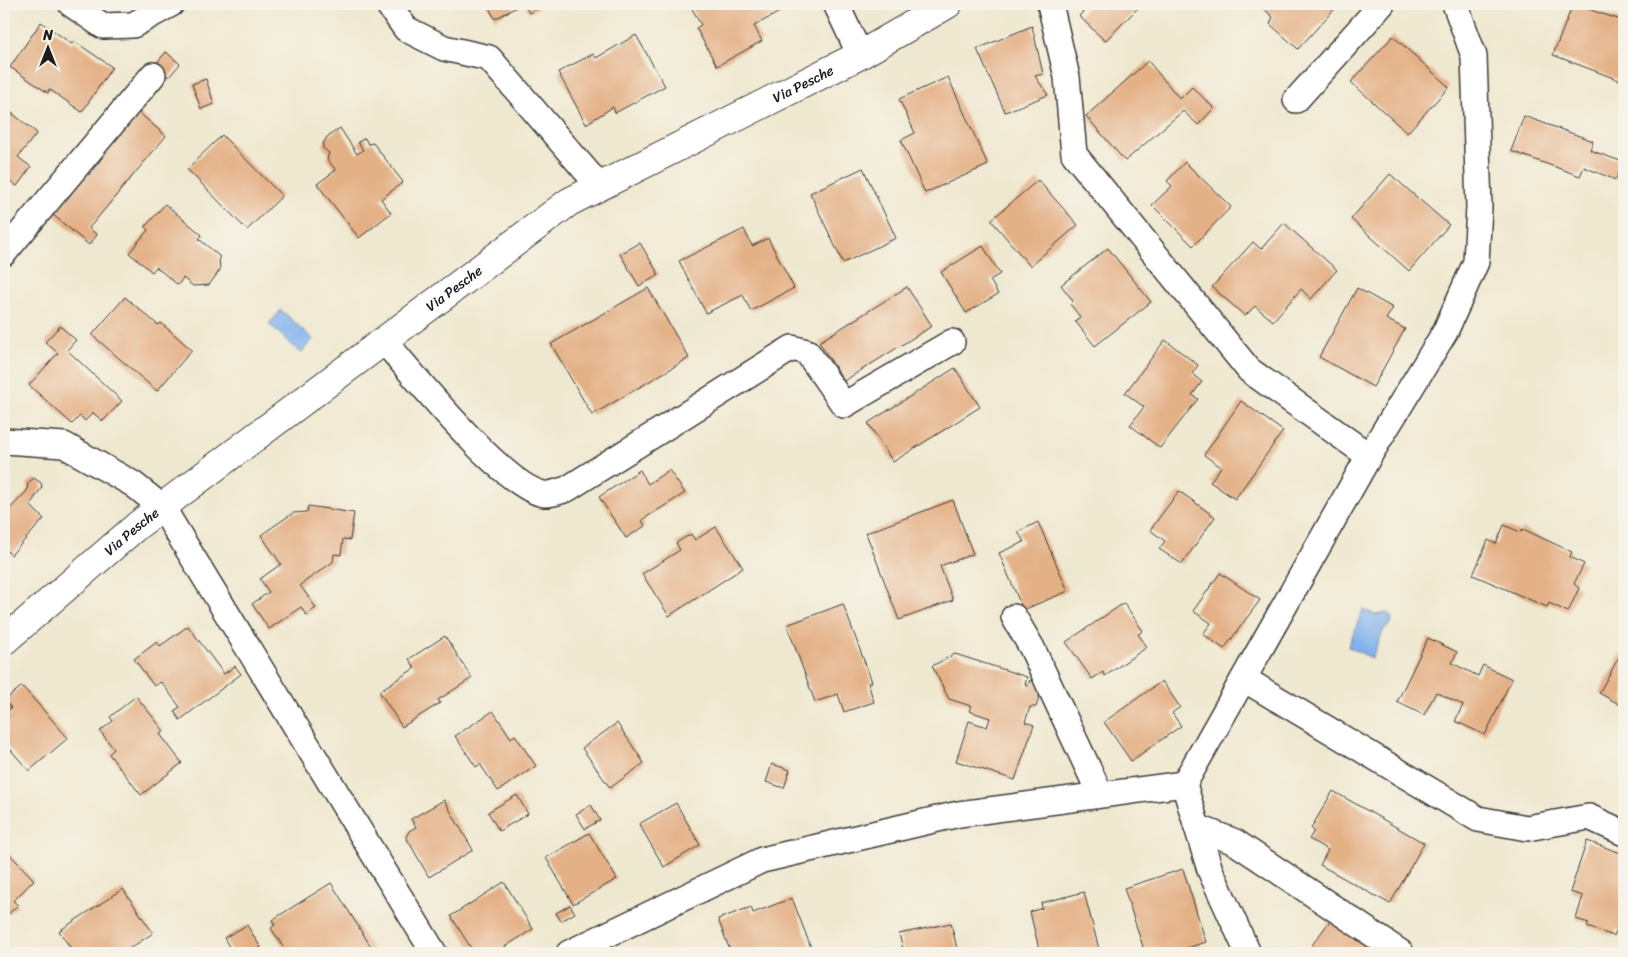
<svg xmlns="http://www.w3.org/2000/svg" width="1628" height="957" font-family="Sriracha,sans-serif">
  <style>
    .water { fill: #83b3ee; stroke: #506885 }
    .building { fill: #e4b086 }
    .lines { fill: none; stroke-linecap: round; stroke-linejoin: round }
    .minor-casing { stroke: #3c3b37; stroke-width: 28 }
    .tertiary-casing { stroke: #3c3b37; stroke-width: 30 }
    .minor { stroke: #fff; stroke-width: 25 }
    .tertiary { stroke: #fff; stroke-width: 28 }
    .labels { text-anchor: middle; stroke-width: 4.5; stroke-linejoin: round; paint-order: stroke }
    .street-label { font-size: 14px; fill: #1c1c1c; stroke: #f7f3e8 }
  </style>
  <rect width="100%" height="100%" fill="#f7f3e8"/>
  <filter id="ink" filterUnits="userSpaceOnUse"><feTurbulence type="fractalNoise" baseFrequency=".02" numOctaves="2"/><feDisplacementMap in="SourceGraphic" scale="10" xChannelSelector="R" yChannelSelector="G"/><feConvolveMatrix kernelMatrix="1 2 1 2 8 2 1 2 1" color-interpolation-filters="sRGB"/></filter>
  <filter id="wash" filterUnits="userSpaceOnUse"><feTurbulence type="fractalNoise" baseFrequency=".0096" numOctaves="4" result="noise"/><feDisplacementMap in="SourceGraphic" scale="20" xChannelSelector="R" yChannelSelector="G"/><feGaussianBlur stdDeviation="1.12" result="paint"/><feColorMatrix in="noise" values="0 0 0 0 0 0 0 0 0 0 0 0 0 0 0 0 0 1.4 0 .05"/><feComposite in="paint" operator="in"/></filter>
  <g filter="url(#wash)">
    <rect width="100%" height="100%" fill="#efe8d0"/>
    <g class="water">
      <path d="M281 310 313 339 301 353 269 324Z"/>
      <path d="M1363 609 1375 615 1388 613 1392 618 1391 624 1384 629 1372 658 1348 647Z"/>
    </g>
    <g id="blocks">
      <g class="building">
        <path d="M487 4H522L495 19Z"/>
        <path d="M524 4H547L529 13Z"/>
        <path d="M692 4H794L754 26 762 41 717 66 696 28 701 25 690 5Z"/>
        <path d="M1091 4H1142L1105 41 1079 16Z"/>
        <path d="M1258 4H1339L1298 49 1270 24 1273 17Z"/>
        <path d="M1573 4 1624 21V82L1553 55Z"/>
        <path d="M41 22 72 44 74 41 112 67 82 112 49 89 48 93 10 67Z"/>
        <path d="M1032 26 1043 74 1035 76 1048 95 1005 112 977 49Z"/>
        <path d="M636 35 665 86 615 113 613 107 586 124 558 72 593 54 596 58Z"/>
        <path d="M1393 36 1449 87 1407 133 1351 82Z"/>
        <path d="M166 52 180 64 169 77 155 65Z"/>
        <path d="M1148 61 1180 99 1192 87 1214 108 1198 125 1183 111 1125 161 1086 116Z"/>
        <path d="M948 77 988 165 925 193 901 140 915 133 899 99Z"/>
        <path d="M206 79 214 104 201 109 192 84Z"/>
        <path d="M4 107 37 133 18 157 31 167 17 186 4 176Z"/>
        <path d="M137 111 166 136 89 228 97 235 89 245 52 214 87 171 89 175 105 154 102 153Z"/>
        <path d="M1524 116 1593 141 1590 150 1623 162 1616 180 1584 167 1580 176 1511 151Z"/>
        <path d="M340 128 357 154 363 150 358 142 365 138 368 144 373 143 403 182 381 199 391 213 359 238 317 184 336 170 327 159 329 153 323 148V144L327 137Z"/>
        <path d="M222 135 282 196 247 230 187 169Z"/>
        <path d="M1185 162 1231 207 1193 246 1152 205 1172 186 1167 181Z"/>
        <path d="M863 168 896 238 843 263 810 193Z"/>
        <path d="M1390 174 1449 225 1409 271 1351 219Z"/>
        <path d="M1038 180 1078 225 1030 266 991 220Z"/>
        <path d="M165 204 202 235 199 239 219 256 220 270 209 285 193 286 183 278 178 285 156 267 152 272 129 253 148 230 145 227Z"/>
        <path d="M1284 223 1337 270 1311 299 1301 289 1273 321 1255 306 1245 316 1212 287 1253 242 1261 249Z"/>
        <path d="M744 229 752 246 768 238 794 288 751 311 743 295 706 313 679 261Z"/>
        <path d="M640 243 659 275 639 286 620 254Z"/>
        <path d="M983 246 1000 274 990 280 998 294 966 313 941 272Z"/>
        <path d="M1108 248 1151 302 1095 346 1075 321 1080 317 1070 304 1073 301 1061 285Z"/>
        <path d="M907 287 932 326 844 381 819 342Z"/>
        <path d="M648 288 689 358 592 415 551 344Z"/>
        <path d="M1357 288 1393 308 1386 319 1405 329 1373 387 1319 357Z"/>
        <path d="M125 297 158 325 161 323 192 350 157 391 92 335Z"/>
        <path d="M60 326 76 340 67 350 122 401 103 421 93 413 85 421 80 416 72 424 29 385 58 353 45 342Z"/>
        <path d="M1165 340 1198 365 1192 374 1202 382 1192 395 1198 399 1160 448 1130 425 1144 407 1125 393Z"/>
        <path d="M955 368 980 407 893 462 868 423Z"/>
        <path d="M1241 401 1283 431 1235 499 1210 482 1221 467 1204 455Z"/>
        <path d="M640 470 648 484 669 470 685 493 642 520 645 526 626 538 599 497Z"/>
        <path d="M34 478 41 483 42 487 30 505 44 519 11 555 4 548V515L27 491 28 483Z"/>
        <path d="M1179 491 1215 517 1182 564 1159 549 1165 541 1150 530Z"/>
        <path d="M953 500 973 554 940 566 953 600 899 620 866 533Z"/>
        <path d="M308 506 354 513 350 540 343 539 341 555 334 554 333 562 300 585 316 608 306 615 301 607 269 629 252 604 269 592 260 579 281 564 261 535 293 513 307 512Z"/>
        <path d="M1038 522 1068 591 1023 610 999 553 1024 542 1018 532Z"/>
        <path d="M1504 525 1520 532 1523 529 1572 552 1570 557 1584 564 1574 584 1579 588 1568 612 1549 603 1547 607 1473 575 1488 540 1496 544Z"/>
        <path d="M716 527 743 568 669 616 642 574 680 550 676 543 691 534 695 540Z"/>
        <path d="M1220 573 1260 600 1224 649 1203 634 1211 623 1193 611Z"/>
        <path d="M1124 603 1143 631 1138 634 1147 647 1105 676 1103 672 1092 679 1066 642Z"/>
        <path d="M843 604 872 682 868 683 874 702 844 712 838 694 815 702 787 625Z"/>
        <path d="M188 626 224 674 235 666 241 674 180 720 174 711 180 707 161 682 154 686 134 659 157 642 160 646Z"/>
        <path d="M445 636 472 678 438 700 440 703 402 727 379 691 415 668 409 659Z"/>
        <path d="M1428 638 1457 652 1452 663 1478 676 1483 665 1512 679 1485 735 1455 721 1463 705 1436 692 1424 715 1397 702Z"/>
        <path d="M1624 648V707L1599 693Z"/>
        <path d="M955 654 1027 677 1025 685 1028 686 1030 680 1043 684 1036 707H1030L1025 722 1034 725 1015 780 956 761 969 721 987 727 990 718 969 711 971 706 949 699 932 666Z"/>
        <path d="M1162 681 1180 707 1172 713 1181 726 1131 761 1104 722Z"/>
        <path d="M22 686 68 738 29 771 4 742V721L9 716 6 712 11 708 5 700Z"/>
        <path d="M136 696 164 731 160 734 182 763 141 795 109 754 114 749 100 731 113 721 110 717Z"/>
        <path d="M493 711 511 738 515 735 536 766 498 791 480 764 476 767 455 736Z"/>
        <path d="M617 723 644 763 610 788 582 748Z"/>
        <path d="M772 764 790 770 784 788 766 782Z"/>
        <path d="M1333 791 1424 843 1390 904 1320 865 1328 850 1309 839 1314 831 1311 828Z"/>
        <path d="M517 795 528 814 499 831 488 812Z"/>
        <path d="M444 800 473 850 429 877 406 837 409 831 416 827 411 819Z"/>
        <path d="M676 803 700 845 664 867 639 824Z"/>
        <path d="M591 805 600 820 585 829 576 814Z"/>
        <path d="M589 833 617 879 573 904 546 858Z"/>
        <path d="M1587 841 1624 854V932L1617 929 1614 936 1587 927 1589 923 1576 919 1583 896 1570 892Z"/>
        <path d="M4 848 34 880 13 901 18 905 4 918Z"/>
        <path d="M1183 869 1206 942 1172 953H1145L1124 888Z"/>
        <path d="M504 882 533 929 495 953H474L451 916Z"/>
        <path d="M331 883 375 953H320L315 946 304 953 298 951 287 953 271 928 275 925 272 920Z"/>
        <path d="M123 889 153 933 123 953H74L59 931Z"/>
        <path d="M1084 892 1100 953H1040L1030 912 1042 908 1041 903Z"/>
        <path d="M792 898 813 953H731L718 919 751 907 753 913Z"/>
        <path d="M570 905 575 913 561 921 556 913Z"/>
        <path d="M1333 917 1380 953H1323L1312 945Z"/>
        <path d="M951 923 958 953H904L899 934Z"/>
        <path d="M247 925 261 948 252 953H233L224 938Z"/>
      </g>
    </g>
  </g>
  <g filter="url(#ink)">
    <use href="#blocks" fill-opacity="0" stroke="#3c3b37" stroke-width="1"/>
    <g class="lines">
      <defs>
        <g id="minor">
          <path d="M71 4 103 26 133 25 171 4"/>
          <path d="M388 4 406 29 444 48 489 58 600 187"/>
          <path d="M836 4 860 55"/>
          <path d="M1050 4 1067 77 1074 154 1249 370 1369 456"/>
          <path d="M1296 100 1382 4"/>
          <path d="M4 253 153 75"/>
          <path d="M384 341C414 375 504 488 544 494 551 495 560 491 567 489L792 348 807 352 844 405 952 342"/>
          <path d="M4 441 64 445 133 484 162 507 434 953"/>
          <path d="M1014 617 1032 648 1100 794"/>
          <path d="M1244 679 1478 819 1527 828 1589 817 1624 833"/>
          <path d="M1197 827 1235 842 1401 953"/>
          <path d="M569 953 762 860 959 814 1184 784"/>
          <path d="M1248 953 1210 870 1184 784 1369 456 1445 332 1476 262 1479 207 1474 56 1455 4"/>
        </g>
        <g id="tertiary">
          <path id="s1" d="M4 641 138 525 569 202 860 55 948 4"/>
        </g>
      </defs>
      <use href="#minor" class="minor-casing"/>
      <use href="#tertiary" class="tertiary-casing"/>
      <use href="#minor" class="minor"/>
      <use href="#tertiary" class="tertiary"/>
    </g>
  </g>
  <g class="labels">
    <g class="street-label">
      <text dy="5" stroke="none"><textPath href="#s1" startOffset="978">Via Pesche</textPath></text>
      <text dy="5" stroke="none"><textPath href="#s1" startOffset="572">Via Pesche</textPath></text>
      <text dy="5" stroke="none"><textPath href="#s1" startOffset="168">Via Pesche</textPath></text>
    </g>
  </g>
  <rect width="1628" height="957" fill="none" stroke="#f7f3e8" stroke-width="20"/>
  <g transform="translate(48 48)" stroke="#f7f3e8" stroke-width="4" paint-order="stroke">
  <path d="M0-4L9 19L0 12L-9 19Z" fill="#1c1c1c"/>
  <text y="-8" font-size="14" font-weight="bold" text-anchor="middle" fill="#1c1c1c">N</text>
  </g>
</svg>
